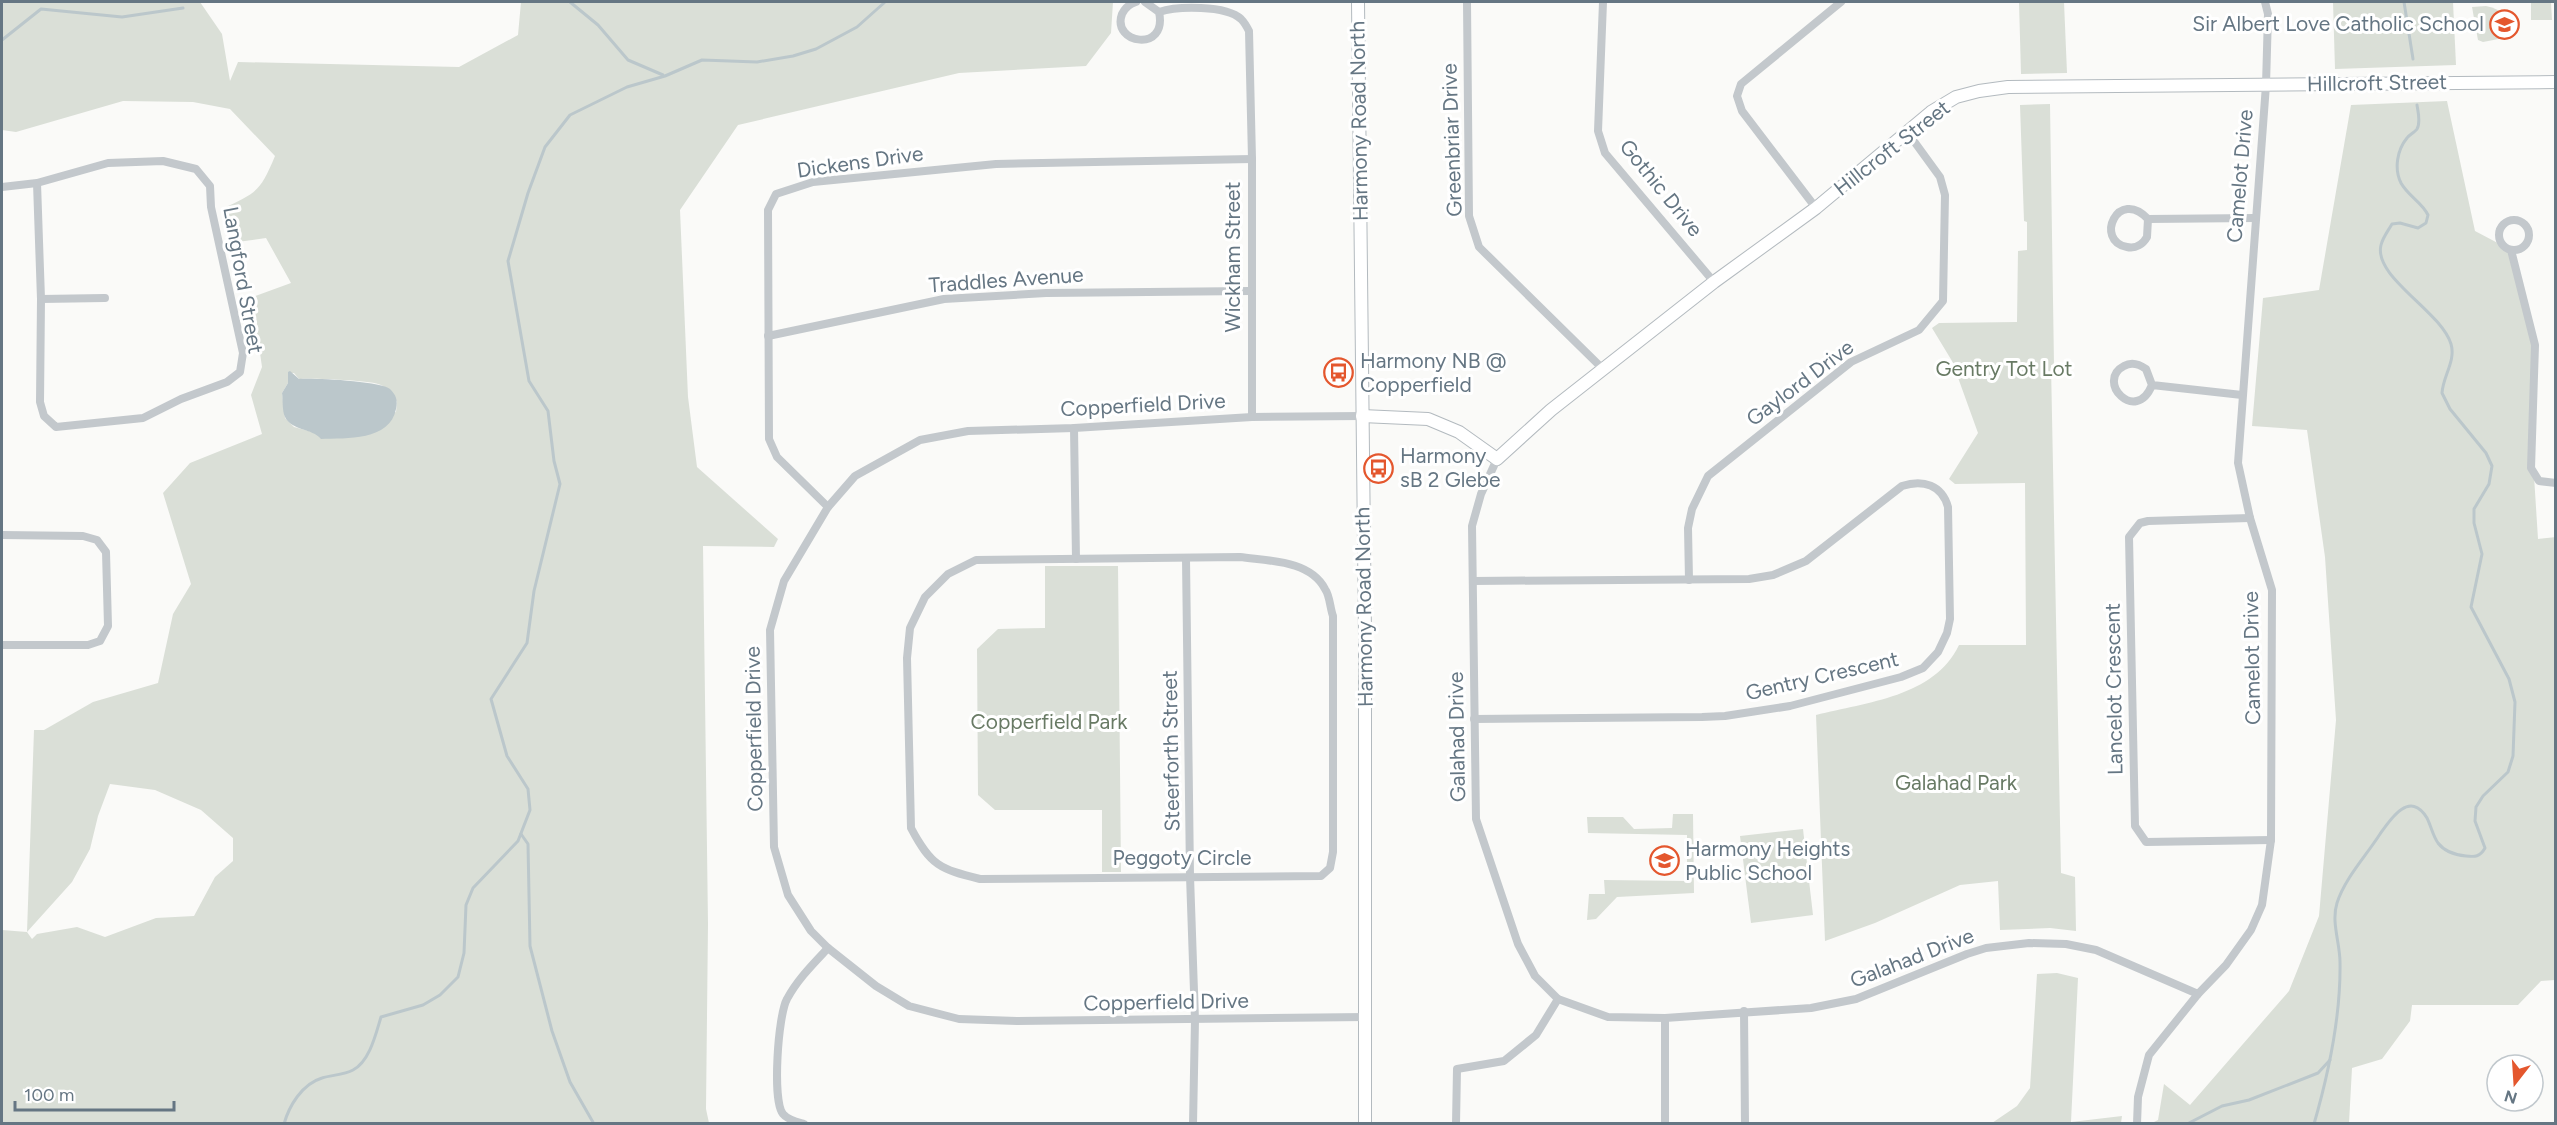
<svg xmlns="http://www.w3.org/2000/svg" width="2557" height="1125" font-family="Figtree,sans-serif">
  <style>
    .green { fill: #dadfd7; fill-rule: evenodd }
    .water { fill: #bbc7cb }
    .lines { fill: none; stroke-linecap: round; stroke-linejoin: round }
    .stream { stroke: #bbc7cb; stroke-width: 3 }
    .secondary-casing { stroke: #b3babf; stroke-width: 14 }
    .street { stroke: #c3c8cc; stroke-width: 8 }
    .secondary { stroke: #fff; stroke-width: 12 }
    .labels { text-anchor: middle; stroke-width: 6; stroke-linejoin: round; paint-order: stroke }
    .poi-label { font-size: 21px; fill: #657683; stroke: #fff; text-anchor: start }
    .street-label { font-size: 21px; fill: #657683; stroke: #fff }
    .park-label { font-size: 21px; fill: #687a64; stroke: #fff }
  </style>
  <rect width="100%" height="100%" fill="#fafaf8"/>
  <g class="green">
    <path d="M2 2H200L222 34 230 81 238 62 459 67 518 35 521 2H1113L1111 33 1086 66 959 73 738 125 680 210 688 397 697 467 778 539 774 547 703 546 708 924 706 1109 709 1123H2V930L27 932 34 730H44L93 702 158 683 173 614 191 584 163 493 190 463 262 434 251 395 262 367 260 353 247 299 291 283 266 238 230 243 222 209C257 192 260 192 275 156L230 109 193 102 123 101 16 132 2 130ZM288 373H294L299 379C311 378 371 380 381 385 388 388 394 395 397 402L396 412 316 433 294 427 285 418 282 393 288 383ZM110 784 155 790 201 810 233 838V861L215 877 194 916 156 918 105 937 77 927 37 934 32 939 27 932 72 882 90 849 98 816Z"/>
    <path d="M2019 2H2064L2067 73 2021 74Z"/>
    <path d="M2333 2H2453L2456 65 2335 69Z"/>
    <path d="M2531 2H2551L2552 20H2531Z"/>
    <path d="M2486 6C2503 9 2512 20 2514 36L2483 42 2478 40 2472 7Z"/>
    <path d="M2447 101 2475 231 2511 250 2535 345 2534 476 2538 539 2556 537 2555 980 2541 981 2518 1005H2412L2410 1021 2382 1059 2352 1068 2349 1123 2150 1124 2158 1120 2164 1084 2190 1105 2289 991 2319 916 2336 720 2325 557 2307 430 2252 426 2263 298 2319 290 2351 105Z"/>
    <path d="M2050 104 2054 365H2051L2061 873 2075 877 2076 931 2050 928 2000 930 1998 881 1960 885 1875 923 1825 941 1816 715C1867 702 1934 697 1959 645H2026L2025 483 1955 484 1949 479 1978 433 1952 361 1932 328 1939 323 2017 322 2018 251 2027 250V222L2024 221 2020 105Z"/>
    <path d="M1045 566H1118L1121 872H1102V810H995L978 795 977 649 998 629 1045 628Z"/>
    <path d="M1673 814H1693L1694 893 1617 897 1596 919 1587 920 1589 894H1605L1604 880 1687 881V835L1588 833 1587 817H1623L1634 829 1672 828Z"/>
    <path d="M1803 829 1813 915 1751 923 1740 836Z"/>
    <path d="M2057 973 2078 978 2071 1122 2122 1116 2121 1123H1992L2017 1106 2030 1088 2037 974Z"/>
  </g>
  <path class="water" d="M290 371 299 379C313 378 381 381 390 389 396 395 398 400 396 409 390 441 346 438 321 439 312 428 292 431 285 417 282 411 283 399 282 393L288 383V372Z"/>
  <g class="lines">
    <g class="stream">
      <path d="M570 2 598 25 628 60 663 75"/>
      <path d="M2404 2 2413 59"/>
      <path d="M2 40 41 9 122 17 183 8"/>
      <path d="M521 834 528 844 530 946 552 1031 570 1082 594 1124"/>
      <path d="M284 1124C289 1106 302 1084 322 1078 331 1075 344 1075 353 1070 370 1061 376 1033 381 1017L423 1005 440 995 458 977 464 953 466 905 473 888 518 841 530 810 528 789 507 756 491 699 527 643 534 591 560 484 554 461 548 411 529 381 508 261 528 193 545 147 570 115 627 87 665 76 702 60 757 62 793 56 816 49 857 27 885 2"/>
      <path d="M2187 1124 2222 1106 2249 1100 2318 1073 2330 1060"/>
      <path d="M2314 1124C2329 1072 2341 1017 2340 962 2340 943 2331 922 2337 903 2345 878 2366 856 2380 834 2391 818 2410 790 2427 818 2431 826 2433 836 2438 843 2444 851 2456 855 2466 856 2475 857 2480 857 2485 848L2475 821 2476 807 2483 796 2508 772 2513 756 2515 702 2509 679 2471 607 2482 554 2474 523V509L2489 484 2492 466 2486 453 2450 409 2442 393C2443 376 2456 361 2451 344 2441 311 2373 277 2381 245 2383 237 2388 231 2392 224L2400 223 2418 228 2426 223 2428 215C2422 202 2408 196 2401 183 2394 169 2397 150 2407 138 2409 135 2415 132 2417 129 2421 122 2418 112 2417 105"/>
    </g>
    <defs>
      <g id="secondary">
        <path d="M1358 2 1365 634V1124"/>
        <path d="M1362 416 1428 419 1459 432 1497 459 1551 410 1714 282 1816 208 1931 112 1956 97 1979 91 2008 87 2556 82"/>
      </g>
    </defs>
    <use href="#secondary" class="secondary-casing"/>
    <g class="street">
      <path d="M1136 2C1129 4 1125 8 1122 14 1111 44 1168 53 1159 12L1145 2"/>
      <path d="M1467 2 1469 216 1479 247 1603 369"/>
      <path d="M1603 2 1598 131 1605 153 1714 282"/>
      <path d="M1159 12C1177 6 1226 5 1241 19 1244 22 1247 27 1249 31L1252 159V417"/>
      <path d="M2 187 37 183 108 163 163 161 196 169 210 186 211 207 243 353 240 372 227 382 181 399 143 418 56 427 44 416 40 402 41 299 37 183"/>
      <path d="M1816 208 1742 111 1737 96 1741 84 1841 2"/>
      <path d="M2148 219C2118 187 2094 241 2127 247 2136 249 2143 244 2147 237L2148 219 2255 218"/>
      <circle cx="2514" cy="235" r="15"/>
      <path d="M2511 250 2535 345 2531 468 2539 481 2556 483"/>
      <path d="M41 299 105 298"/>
      <path d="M768 336 944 299 1046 293 1250 291"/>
      <path d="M2152 385 2146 369C2139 364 2131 362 2124 366 2095 381 2136 425 2152 385L2242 395"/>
      <path d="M1362 416 1252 417 1074 428 968 431 920 440 855 476 828 507 784 581 770 630 774 847 788 895 811 931 828 948 876 986 909 1006 959 1019 1017 1021 1366 1017"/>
      <path d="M1074 428 1076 559"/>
      <path d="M1497 459 1481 494 1472 526 1476 819 1518 944 1535 976 1558 999 1608 1017 1665 1018 1811 1008 1856 999 1967 954 1986 948 2029 943 2066 944 2096 950 2198 994"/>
      <path d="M828 507 777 457 769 439 768 210 776 194 813 182 996 164 1252 159"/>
      <path d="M2250 518 2148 521 2140 523 2129 537 2135 826 2146 842 2271 840"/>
      <path d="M2 535 83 536 97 540 106 552 108 626 100 641 88 645H2"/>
      <path d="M1240 557C1268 561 1310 560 1325 589 1330 596 1330 608 1333 616V852L1330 868 1321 876 980 879C940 869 931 866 911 828L907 658 910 628 925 597 948 574 976 560Z"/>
      <path d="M1186 559 1190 876 1195 1020 1193 1124"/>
      <path d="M1689 580 1688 528 1692 509 1708 476 1851 362 1919 330 1943 301 1945 195 1940 177 1908 133"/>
      <path d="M1473 581 1749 579 1773 575 1806 561 1902 486C1923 479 1942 485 1948 507L1950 619 1947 633 1938 652 1923 668 1901 677 1790 706 1725 716 1702 717 1474 719"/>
      <path d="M1744 1011 1745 1124"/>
      <path d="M804 1124C797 1122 788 1120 783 1114 772 1101 778 1015 787 999 797 980 813 964 828 948"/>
      <path d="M1456 1124 1457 1069 1504 1061 1536 1035 1558 999"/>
      <path d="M1665 1124V1018"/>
      <path d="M2137 1124 2138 1097 2149 1055 2198 994 2226 965 2251 930 2262 905 2271 840 2272 590 2250 518 2238 463 2266 85 2268 14 2265 2"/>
    </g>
    <use href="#secondary" class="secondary"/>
  </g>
  <defs>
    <symbol id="school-ring" viewBox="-11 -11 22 22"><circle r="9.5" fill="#fff" stroke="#e4572e" stroke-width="1.5"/><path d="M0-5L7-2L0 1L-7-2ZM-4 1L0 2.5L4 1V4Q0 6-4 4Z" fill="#e4572e"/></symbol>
    <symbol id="bus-ring" viewBox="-11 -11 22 22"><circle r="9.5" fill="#fff" stroke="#e4572e" stroke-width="1.5"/><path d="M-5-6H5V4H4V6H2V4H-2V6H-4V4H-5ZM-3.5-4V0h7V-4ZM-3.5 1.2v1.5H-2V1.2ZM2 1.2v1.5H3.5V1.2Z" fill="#e4572e"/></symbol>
  </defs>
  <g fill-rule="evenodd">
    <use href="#school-ring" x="2488" y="8" width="33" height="33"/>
    <use href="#bus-ring" x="1322" y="356" width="33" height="33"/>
    <use href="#bus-ring" x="1362" y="452" width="33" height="33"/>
    <use href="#school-ring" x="1648" y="844" width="33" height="33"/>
  </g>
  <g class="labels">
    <g class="poi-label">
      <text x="2484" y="31" text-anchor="end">Sir Albert Love Catholic School</text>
      <text x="1360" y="368">Harmony NB @<tspan x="1360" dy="24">Copperfield</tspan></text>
      <text x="1400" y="463">Harmony<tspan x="1400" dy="24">sB 2 Glebe</tspan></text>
      <text x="1685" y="856">Harmony Heights<tspan x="1685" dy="24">Public School</tspan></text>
    </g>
    <g class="street-label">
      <text transform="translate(2377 83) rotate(-1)" y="7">Hillcroft Street</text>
      <text transform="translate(1359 121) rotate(-91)" y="7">Harmony Road North</text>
      <text transform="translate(1452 140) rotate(-92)" y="7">Greenbriar Drive</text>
      <text transform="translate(1892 148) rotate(-38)" y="7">Hillcroft Street</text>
      <text transform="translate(860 162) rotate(-8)" y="7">Dickens Drive</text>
      <text transform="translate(2240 176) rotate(-85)" y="7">Camelot Drive</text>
      <text transform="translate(1661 188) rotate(51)" y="7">Gothic Drive</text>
      <text transform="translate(1233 257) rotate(-90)" y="7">Wickham Street</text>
      <text transform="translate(243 280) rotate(80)" y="7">Langford Street</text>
      <text transform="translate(1006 280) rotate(-4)" y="7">Traddles Avenue</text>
      <text transform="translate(1800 383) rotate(-37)" y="7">Gaylord Drive</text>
      <text transform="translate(1143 405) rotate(-3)" y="7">Copperfield Drive</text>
      <text transform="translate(1364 607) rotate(-91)" y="7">Harmony Road North</text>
      <text transform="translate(2252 658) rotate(-91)" y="7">Camelot Drive</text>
      <text transform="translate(1822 676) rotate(-13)" y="7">Gentry Crescent</text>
      <text transform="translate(2114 689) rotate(-91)" y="7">Lancelot Crescent</text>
      <text transform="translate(754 729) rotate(-91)" y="7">Copperfield Drive</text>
      <text transform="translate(1457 737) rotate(-91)" y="7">Galahad Drive</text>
      <text transform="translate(1171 751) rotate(-91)" y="7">Steerforth Street</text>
      <text x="1182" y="865">Peggoty Circle</text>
      <text transform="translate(1912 958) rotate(-21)" y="7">Galahad Drive</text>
      <text transform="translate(1166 1002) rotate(-1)" y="7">Copperfield Drive</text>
    </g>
    <g class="park-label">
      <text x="2004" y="376">Gentry Tot Lot</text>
      <text x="1049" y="729">Copperfield Park</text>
      <text x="1956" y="790">Galahad Park</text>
    </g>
  </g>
  <rect width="2557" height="1125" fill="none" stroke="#657683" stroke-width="6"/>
  <g transform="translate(2515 1083) rotate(197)"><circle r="28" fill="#ffffff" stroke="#c1c8cd" stroke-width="1.5"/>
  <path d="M0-4.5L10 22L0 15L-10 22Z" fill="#e4572e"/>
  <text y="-9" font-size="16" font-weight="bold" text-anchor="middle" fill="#657683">N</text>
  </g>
  <path d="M15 1101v9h159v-9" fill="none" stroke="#657683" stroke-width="3"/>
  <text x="24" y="1101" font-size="18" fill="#657683" stroke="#ffffff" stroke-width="4.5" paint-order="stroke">100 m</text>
</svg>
